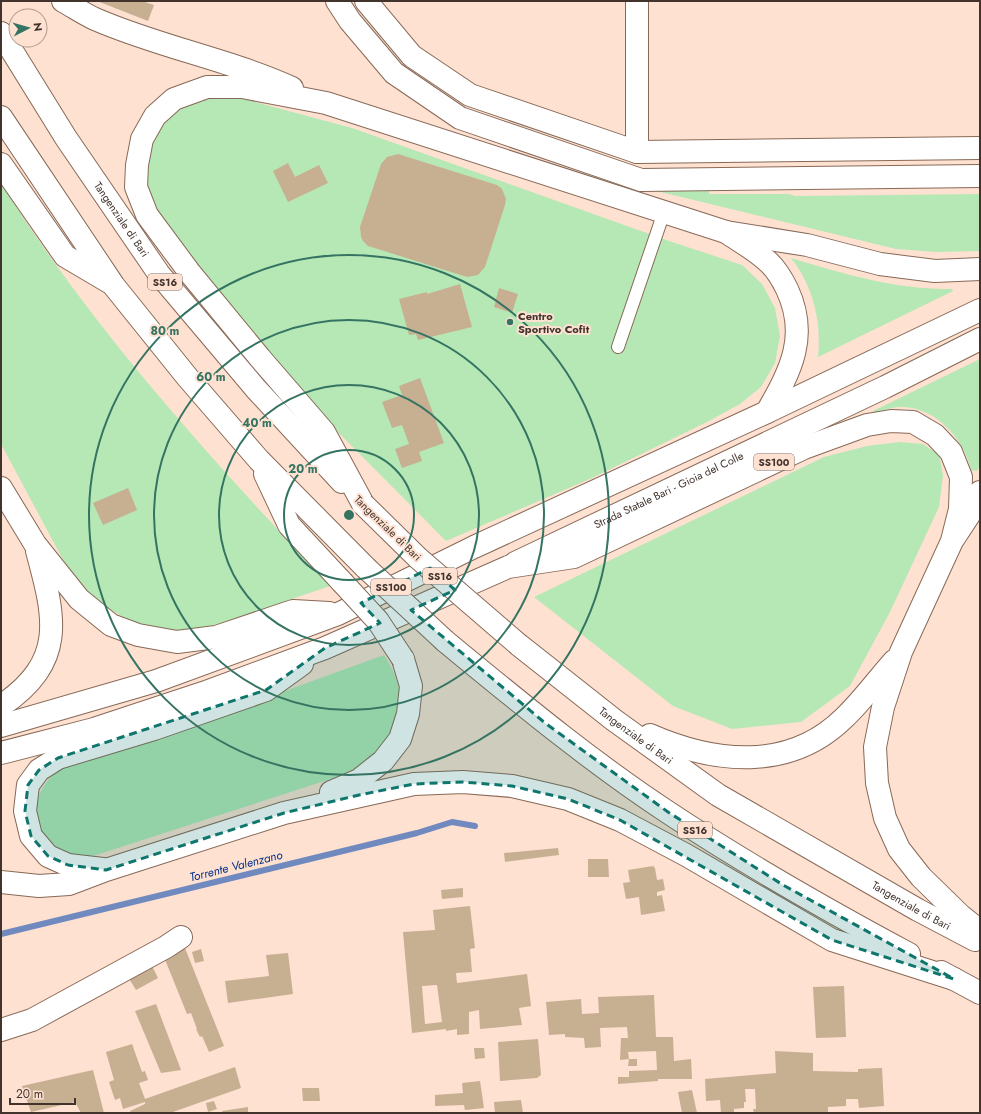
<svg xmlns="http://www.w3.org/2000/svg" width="981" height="1114" font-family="Jost,sans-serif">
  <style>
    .green { fill: #b5e8b5 }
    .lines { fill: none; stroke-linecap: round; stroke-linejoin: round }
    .stream { stroke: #7089be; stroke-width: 6 }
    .building { fill: #c7af92; fill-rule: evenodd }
    .service-casing { stroke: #886957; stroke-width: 14 }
    .minor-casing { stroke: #886957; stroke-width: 24 }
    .secondary-casing { stroke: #886957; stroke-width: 24 }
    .trunk-casing { stroke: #886957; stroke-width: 24 }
    .service { stroke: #fff; stroke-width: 12 }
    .minor { stroke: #fff; stroke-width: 22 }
    .secondary { stroke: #fff; stroke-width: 22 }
    .trunk { stroke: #fff; stroke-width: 22 }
    .trunk-bridge-casing { stroke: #886957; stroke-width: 24; stroke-linecap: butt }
    .trunk-bridge { stroke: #fff; stroke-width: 22 }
    .marked { fill: #0f766e; fill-opacity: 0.2; stroke: #0f766e; stroke-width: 3; stroke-dasharray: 8 5; stroke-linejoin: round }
    .ring { fill: none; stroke: #357462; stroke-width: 2 }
    .poi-dot { fill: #357462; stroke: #fee1d1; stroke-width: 1.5 }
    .labels { text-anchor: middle; stroke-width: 4; stroke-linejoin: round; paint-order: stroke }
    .shield { fill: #fee1d1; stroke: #7a685e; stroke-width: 1 }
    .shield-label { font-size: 10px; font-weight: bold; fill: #42342d }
    .street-label { font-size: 11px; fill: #42342d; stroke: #fee1d1 }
    .poi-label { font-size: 11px; font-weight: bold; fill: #42342d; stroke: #fee1d1; text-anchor: start }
    .water-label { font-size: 12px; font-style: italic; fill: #033188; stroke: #fee1d1 }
    .centre { fill: #357462; stroke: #fee1d1; stroke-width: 2 }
    .ring-label { font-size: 12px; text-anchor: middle; font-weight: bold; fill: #357462; stroke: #fee1d1; stroke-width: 4; stroke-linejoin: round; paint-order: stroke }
  </style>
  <rect width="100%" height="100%" fill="#fee1d1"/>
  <g class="green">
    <path d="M210 97 240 98 352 128 669 241 742 265 762 284 775 308 780 336 775 363 761 387 740 404 707 422 592 478 446 541 332 426 223 300 154 209C141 174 145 132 178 110 188 104 199 101 210 97Z"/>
    <path d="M1 183C93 331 212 459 330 586L225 622 202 628 178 630 153 628 130 621 106 607 86 591 69 571 1 444Z"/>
    <path d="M644 188 709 190V194H789L795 196 980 194V251L937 252 896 249Z"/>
    <path d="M791 258C845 274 896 290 952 289L953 291 818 357C822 322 813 286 791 258Z"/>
    <path d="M980 359V465L977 471 971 470C964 438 934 405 898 407 890 408 881 411 874 413L873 411Z"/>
    <path d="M900 442 923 444 939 455 943 475 939 507 890 612 850 686 801 722 732 729 673 706 534 597 824 457 867 446Z"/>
    <path d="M384 655C391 666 396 676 399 689 400 698 398 708 396 716 388 746 367 764 340 776L90 857C80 857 70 856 60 852 53 849 47 841 44 835 28 808 39 785 61 768L200 722Z"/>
  </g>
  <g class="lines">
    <path class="stream" d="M1 934 417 833 452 822 475 826"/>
  </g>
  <g class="building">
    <path d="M97 1H142L154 5 148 21Z"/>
    <path d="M398 154 497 185 502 189 506 199 505 205 485 267 478 275 467 277 368 246 363 241 361 237 360 227 381 164 387 157Z"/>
    <path d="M288 163 295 177 319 165 328 183 288 202 273 171Z"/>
    <path d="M460 284 472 327 418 340 416 334 409 335 399 299 427 292V294Z"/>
    <path d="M499 288 518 294 512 313 494 307Z"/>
    <path d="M420 378 444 443 419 452 422 461 402 468 395 449 409 444 402 425 392 428 382 402 402 395 399 386Z"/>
    <path d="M128 488 137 510 103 525 93 503Z"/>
    <path d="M558 848 559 855 505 862 504 853Z"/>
    <path d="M588 859H608L609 877H588Z"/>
    <path d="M653 866 655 868 657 880 663 879 665 890 657 892V896L662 895 665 911 641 915 639 897 626 899 623 883 630 882 628 870Z"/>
    <path d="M463 888V897L442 899 441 890Z"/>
    <path d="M470 906 475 948 470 949 472 972 456 973 457 983 527 974 531 1006 519 1008 522 1025 480 1029 479 1010 469 1012V1034L457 1035V1029L446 1031V1029L412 1033 403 932 435 930 433 910ZM437 985 442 1022 425 1024 422 986Z"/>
    <path d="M185 948 224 1046 209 1052 202 1036 200 1037 196 1029H197L191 1013 187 1014 164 957Z"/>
    <path d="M201 949 204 961 195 963 192 952Z"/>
    <path d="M288 953 293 994 228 1003 225 981 269 976 266 955Z"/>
    <path d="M152 966 158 978 136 990 128 977Z"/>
    <path d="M844 986 846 1037 816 1038 813 987Z"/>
    <path d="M654 995 656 1037H673L674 1061 691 1059 692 1079H658V1081L618 1084V1077H629V1071L657 1070 656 1051 628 1052 629 1059 620 1060 621 1038H628L627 1027 600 1028 601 1047 585 1048 584 1038 565 1037V1034L549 1035 546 1002 581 999 582 1014 599 1013 598 997Z"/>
    <path d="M156 1004 181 1070 161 1073 135 1011Z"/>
    <path d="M538 1039 541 1075 537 1078 500 1081 498 1042Z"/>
    <path d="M132 1044 142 1072 145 1071 148 1080 139 1083 145 1099 235 1067 241 1088 170 1113H131L130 1111 145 1104V1102L123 1109 120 1098 115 1100 109 1082 114 1080 106 1052Z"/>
    <path d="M474 1048H484L485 1058 475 1059Z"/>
    <path d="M775 1051 813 1053V1071L858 1072V1069L882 1068 884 1106 859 1108 858 1099H846V1106L828 1107V1113H754L753 1109H756L755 1089H745L746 1102H744V1108L734 1109V1113H721L720 1100 706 1101 705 1079 776 1073Z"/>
    <path d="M629 1059H637V1066H628Z"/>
    <path d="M93 1070 104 1113H81L75 1102 31 1112 22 1086Z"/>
    <path d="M480 1081 484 1108 465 1110 464 1105 435 1106V1095L463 1093 462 1083Z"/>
    <path d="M302 1088H319L320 1101H303Z"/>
    <path d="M692 1090 697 1113H682L678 1092Z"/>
    <path d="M521 1100 523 1113H495L494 1102Z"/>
    <path d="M214 1101 217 1109 208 1112 206 1103Z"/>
    <path d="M248 1107V1113H223L222 1111Z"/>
  </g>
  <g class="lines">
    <defs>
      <path id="service" d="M618 347 664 212"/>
      <g id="minor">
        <path d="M337 1 350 21 394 73 460 118 641 180 980 176"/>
        <path d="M366 1 412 56 470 95 637 152 980 148"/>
        <path d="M637 152V1"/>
        <path d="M1 1030 32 1020 166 947 181 937"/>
      </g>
      <g id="secondary">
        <path d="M726 232 807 245 880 264 935 271 980 269"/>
        <path d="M767 412 980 310"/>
        <path d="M954 538 971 512 980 492"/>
        <path id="s1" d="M515 563 885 387 980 339"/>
      </g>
      <g id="trunk">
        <path d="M63 1C74 7 84 14 95 19 159 47 228 59 292 88"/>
        <path id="s2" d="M1 33 66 138 159 274 256 389 342 482"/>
        <path d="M1 117 114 286 188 378 259 460 366 568"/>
        <path d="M1 164 65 256 109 282"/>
        <path d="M265 474 289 525 342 582"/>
        <path d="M1 488 35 544 79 599 111 625 138 635 177 642 216 637 293 611 329 613"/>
        <path d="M445 641C518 701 590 761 669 813 746 864 827 910 909 954"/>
        <path id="s3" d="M519 645 614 720 718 795 918 910 975 940"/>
        <path d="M1 706C67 661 55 618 37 551"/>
        <path d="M1 726 156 681 338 614 474 547 767 412C791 370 809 336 787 289 782 279 775 267 766 260 754 249 739 241 726 232L326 103 242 87H207L174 99 155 116 142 139 137 165 136 187 147 215 190 273 260 358 324 432 363 504"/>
        <path d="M650 735C714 763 789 772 844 718 862 701 877 680 894 661"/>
        <path d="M1 753 94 729 203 693 325 648 508 567 574 557 804 448 867 425 891 421 913 422 935 435 951 452 961 477 960 509 952 541 901 652 883 707 875 747 877 783 885 818 899 849 921 877 961 916 980 931"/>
        <path d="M331 792 359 780 383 761 400 739 408 714 411 686 403 659"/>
        <path d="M103 869 68 865 48 856 31 836 25 811 28 785 39 770 58 758 154 729 266 690 302 664"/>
        <path d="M1 882 39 886 69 884 106 870 284 813 414 784 463 782 512 786 568 799 620 820 686 855 832 940 954 979"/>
        <path d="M941 972 980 993"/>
      </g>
    </defs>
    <use href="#service" class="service-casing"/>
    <use href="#minor" class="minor-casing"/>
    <use href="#secondary" class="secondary-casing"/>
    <use href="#trunk" class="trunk-casing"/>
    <use href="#service" class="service"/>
    <use href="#minor" class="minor"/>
    <use href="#secondary" class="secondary"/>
    <use href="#trunk" class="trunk"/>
    <defs>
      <g id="trunk-bridge">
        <path d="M363 504 418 558 519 645"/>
        <path d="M366 568 445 641"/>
        <path d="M342 582 378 621 403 659"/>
      </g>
    </defs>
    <use href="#trunk-bridge" class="trunk-bridge-casing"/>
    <use href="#trunk-bridge" class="trunk-bridge"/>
  </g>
  <path class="marked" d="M430 568 455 590 411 610 545 723 668 812 783 885 954 979 832 940 620 820 568 799 512 786 463 782 414 784 359 795 284 813 106 870 68 865 48 856 31 836 25 811 28 785 39 770 58 758 266 690 325 648 380 623 361 603Z"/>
  <g class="ring">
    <circle cx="349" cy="515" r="65"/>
    <circle cx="349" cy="515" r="130"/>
    <circle cx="349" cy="515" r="195"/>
    <circle cx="349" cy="515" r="260"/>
  </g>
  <circle class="poi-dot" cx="510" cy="322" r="4"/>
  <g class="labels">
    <g class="shield">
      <rect x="148" y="274" width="34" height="16" rx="3"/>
      <rect x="754" y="454" width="40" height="16" rx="3"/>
      <rect x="423" y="568" width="34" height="16" rx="3"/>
      <rect x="371" y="579" width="40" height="16" rx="3"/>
      <rect x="678" y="822" width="34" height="16" rx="3"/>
    </g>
    <g class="shield-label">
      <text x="165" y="286">SS16</text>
      <text x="774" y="466">SS100</text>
      <text x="440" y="580">SS16</text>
      <text x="391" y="591">SS100</text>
      <text x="695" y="834">SS16</text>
    </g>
    <g class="street-label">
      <text dy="4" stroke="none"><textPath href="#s2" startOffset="222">Tangenziale di Bari</textPath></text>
      <text dy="4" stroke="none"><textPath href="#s1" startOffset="170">Strada Statale Bari - Gioia del Colle</textPath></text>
      <text transform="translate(388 528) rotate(44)" y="4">Tangenziale di Bari</text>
      <text dy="4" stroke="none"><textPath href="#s3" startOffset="148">Tangenziale di Bari</textPath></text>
      <text dy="4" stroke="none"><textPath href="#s3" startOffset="472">Tangenziale di Bari</textPath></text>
    </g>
    <g class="poi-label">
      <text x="518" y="320">Centro<tspan x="518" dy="13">Sportivo Cofit</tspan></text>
    </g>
    <g class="water-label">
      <text transform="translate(236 866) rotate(-14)" y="4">Torrente Valenzano</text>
    </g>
  </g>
  <circle cx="349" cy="515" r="6" class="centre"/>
  <g class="ring-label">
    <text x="165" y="335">80 m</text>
    <text x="211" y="381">60 m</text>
    <text x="257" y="427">40 m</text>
    <text x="303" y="473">20 m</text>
  </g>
  <rect width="981" height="1114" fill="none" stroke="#42342d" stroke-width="4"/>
  <g transform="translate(28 28) rotate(84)"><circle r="19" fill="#fee1d1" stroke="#b39c8f"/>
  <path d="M0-3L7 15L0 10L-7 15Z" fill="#357462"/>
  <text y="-6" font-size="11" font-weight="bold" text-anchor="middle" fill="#42342d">N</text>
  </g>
  <path d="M10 1098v6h65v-6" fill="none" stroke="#42342d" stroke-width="2"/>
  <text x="16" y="1098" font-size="12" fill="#42342d" stroke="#fee1d1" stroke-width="3" paint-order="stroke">20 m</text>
</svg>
